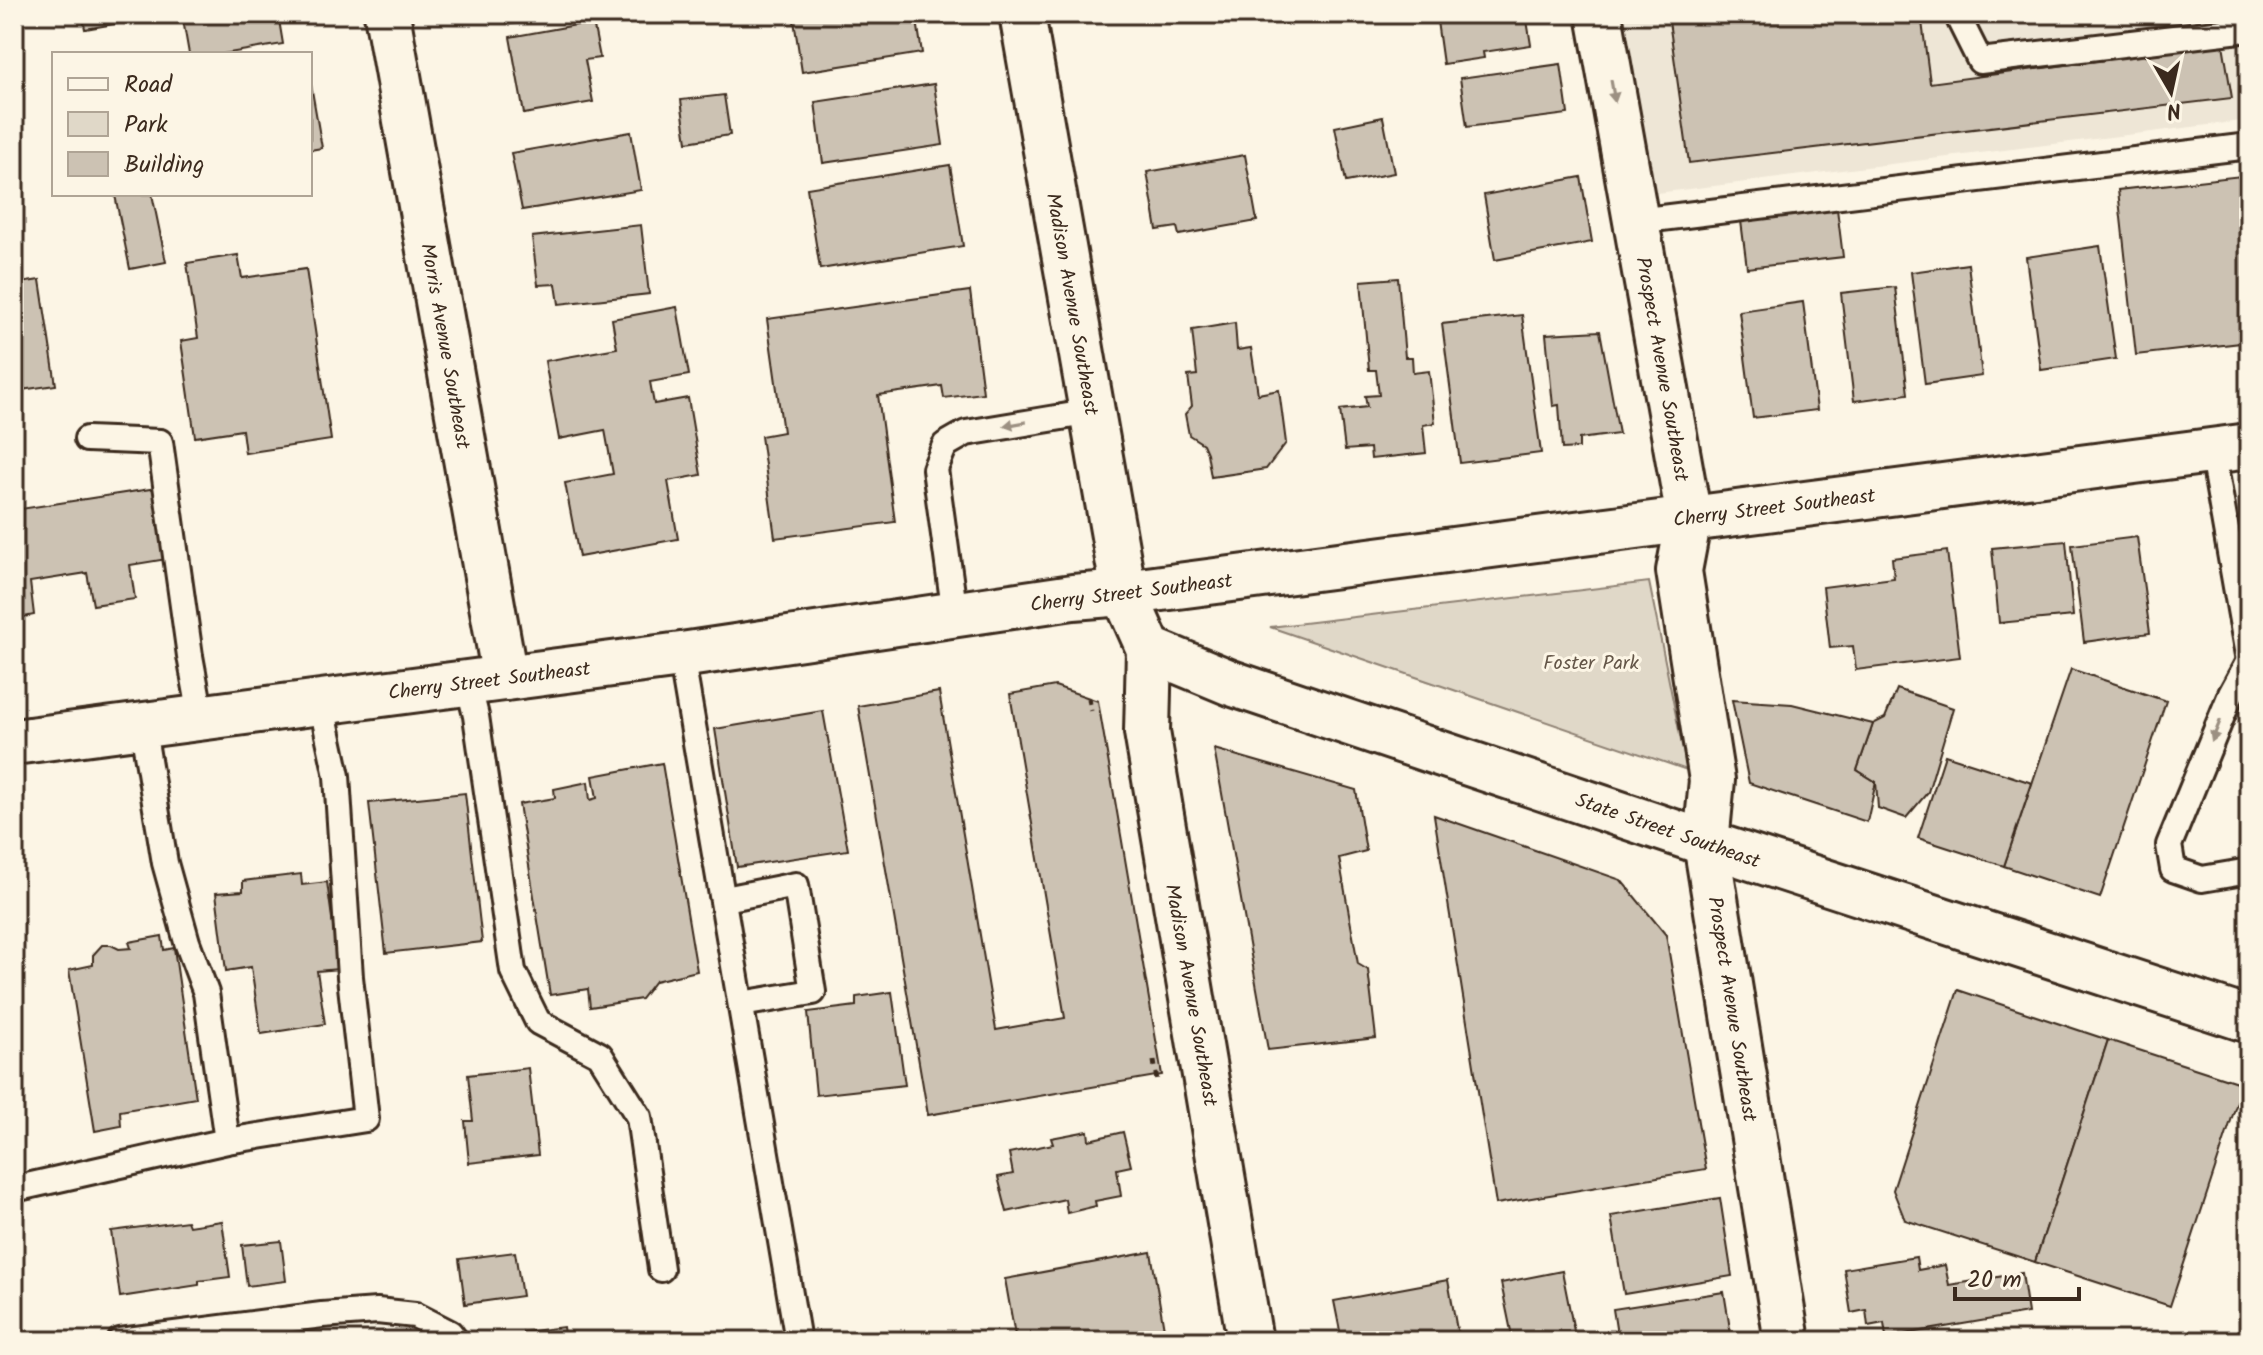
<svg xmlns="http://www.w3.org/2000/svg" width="2263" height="1355" font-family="Kalam,sans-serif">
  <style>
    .built { fill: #eee6d6 }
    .green { fill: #e0d8c8; stroke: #8e8173; stroke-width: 2 }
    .building { fill: #ccc2b3; stroke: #3b2a1e; stroke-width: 2 }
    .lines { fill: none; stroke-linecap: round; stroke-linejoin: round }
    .service-casing { stroke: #3b2a1e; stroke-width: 30 }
    .minor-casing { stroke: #3b2a1e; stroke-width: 50 }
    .tertiary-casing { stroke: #3b2a1e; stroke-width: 50 }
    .path { stroke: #3b2a1e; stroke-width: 5; stroke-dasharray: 6 6; stroke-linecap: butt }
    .service { stroke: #fcf5e5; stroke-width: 24 }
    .minor { stroke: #fcf5e5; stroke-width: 44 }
    .tertiary { stroke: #fcf5e5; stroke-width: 44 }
    .oneway { fill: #9c9082 }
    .labels { text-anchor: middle; stroke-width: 6; stroke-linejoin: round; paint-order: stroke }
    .street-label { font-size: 20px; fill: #3b2a1e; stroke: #fcf5e5 }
    .park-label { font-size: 20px; fill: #645648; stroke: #fcf5e5 }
  </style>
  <rect width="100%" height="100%" fill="#fcf5e5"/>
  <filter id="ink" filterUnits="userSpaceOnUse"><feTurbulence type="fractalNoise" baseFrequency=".0125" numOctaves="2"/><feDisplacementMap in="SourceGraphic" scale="16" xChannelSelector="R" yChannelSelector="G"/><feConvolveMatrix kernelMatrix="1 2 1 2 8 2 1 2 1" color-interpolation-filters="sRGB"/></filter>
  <g filter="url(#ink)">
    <path class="built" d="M1599 14H2249V120L1632 196Z"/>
    <path class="green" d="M1649 582 1687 770 1270 627Z"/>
    <g class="building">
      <path d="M82 14H125L126 22 85 29Z"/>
      <path d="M182 14H278L283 44 223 54H189Z"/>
      <path d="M509 14H581L510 24Z"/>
      <path d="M793 14H916L922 53 802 72Z"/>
      <path d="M1374 14H1421V15L1375 21Z"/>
      <path d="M1436 14H1526L1531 45 1483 52 1484 58 1443 64Z"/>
      <path d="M1668 14H1921L1930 83 2223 44 2232 98 1689 163Z"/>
      <path d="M593 22 600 58 585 60 593 102 524 114 510 37Z"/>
      <path d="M1561 64 1568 114 1467 127 1460 78Z"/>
      <path d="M310 79 322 148 310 150Z"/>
      <path d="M934 84 943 145 823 163 815 102Z"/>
      <path d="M724 95 730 135 687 142 681 100Z"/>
      <path d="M1383 117 1394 173 1346 182 1335 127Z"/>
      <path d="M631 132 641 190 522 210 511 153Z"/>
      <path d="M14 135 23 193 14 195Z"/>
      <path d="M1245 155 1257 221 1179 235 1177 227 1157 230 1147 172Z"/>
      <path d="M950 165 963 246 820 269 807 188Z"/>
      <path d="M2241 176 2249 247V342L2136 355 2118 190Z"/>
      <path d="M1581 177 1592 242 1495 260 1484 195Z"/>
      <path d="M152 194 166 262 130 269 115 195Z"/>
      <path d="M1837 209 1843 257 1747 268 1741 221Z"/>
      <path d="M641 225 649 294 559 304 556 284 538 285 532 237Z"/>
      <path d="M2100 246 2116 359 2041 370 2026 257Z"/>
      <path d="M238 255 242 278 306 269 331 440 245 453 242 430 195 437 181 341 198 338 187 263Z"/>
      <path d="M1968 264 1982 376 1925 384 1911 272Z"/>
      <path d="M1398 278 1405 357H1412L1413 373 1429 371 1435 423 1423 425 1426 453 1371 459 1370 448 1345 450 1340 410 1367 407 1365 396 1379 395 1376 370H1369L1361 281Z"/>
      <path d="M40 280 56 385 14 391V284Z"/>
      <path d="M1895 287 1908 394 1854 401 1841 293Z"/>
      <path d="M970 291 983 393 944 398 942 386 878 395 895 522 775 538 761 436 783 432 767 319Z"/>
      <path d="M1803 302 1817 410 1753 418 1739 311Z"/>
      <path d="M677 307 689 375 650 382 654 404 688 398 701 475 668 481 678 539 579 557 565 483 613 474 605 430 559 439 545 361 617 348 612 319Z"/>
      <path d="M1522 315 1541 453 1460 463 1442 324Z"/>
      <path d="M1235 323 1237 350 1251 348 1258 394 1279 390 1286 443 1266 469 1211 477 1207 453 1203 444 1189 435 1185 414 1192 406 1188 376 1197 375 1192 330Z"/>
      <path d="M1600 331 1619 434 1579 439V448L1562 449 1559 405 1553 406 1546 334Z"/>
      <path d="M157 488 167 559 130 565 135 599 93 605 87 573 30 582 34 615 14 619V510Z"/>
      <path d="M2137 537 2150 633 2084 642 2072 545Z"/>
      <path d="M2066 541 2073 616 1999 623 1992 548Z"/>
      <path d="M1947 551 1960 657 1856 670 1853 646 1830 648 1823 587 1894 578 1892 558Z"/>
      <path d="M2071 669 2166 701 2100 898 2004 866Z"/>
      <path d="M1055 686 1098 701 1162 1075 928 1115 858 706 939 692 996 1030 1065 1018 1010 694Z"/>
      <path d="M1897 689 1953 708 1928 792 1906 818 1878 808 1876 782 1857 770 1873 724 1885 718Z"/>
      <path d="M1732 700 1792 704 1873 724 1857 770 1876 782 1867 822 1749 783Z"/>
      <path d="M823 711 848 850 737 867 715 729Z"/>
      <path d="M1214 749 1356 790 1366 851 1339 858 1358 964 1368 970 1376 1038 1268 1050Z"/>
      <path d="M1945 755 2032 783 2004 866 1918 838Z"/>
      <path d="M662 763 697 971 655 981 641 999 590 1007 588 989 550 995 519 804 555 798 554 789 588 782 590 800 597 798 593 776Z"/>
      <path d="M465 793 482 942 386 953 369 803Z"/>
      <path d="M1434 815 1621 880 1666 935 1706 1169 1496 1204Z"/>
      <path d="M301 874 302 885 327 882 339 969 317 971 325 1024 261 1034 251 967 226 971 216 893 243 891V881Z"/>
      <path d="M162 936 164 950 174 948 196 1098 120 1111 121 1126 95 1131 69 970 93 965V955L102 945H111L119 949 131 948 129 942Z"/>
      <path d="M1958 990 2108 1040 2035 1262 1905 1220 1893 1190Z"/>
      <path d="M892 992 905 1085 816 1095 808 1012 856 1006V997Z"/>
      <path d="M2108 1040 2243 1084 2170 1306 2035 1262Z"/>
      <path d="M528 1068 538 1155 469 1163 465 1121H473L468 1075Z"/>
      <path d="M1088 1131 1089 1140 1123 1132 1131 1166 1117 1169 1121 1196 1095 1201 1096 1206 1067 1213 1065 1199 1007 1212 998 1177 1013 1174 1009 1153 1053 1144 1051 1138Z"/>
      <path d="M1720 1198 1732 1276 1624 1294 1611 1216Z"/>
      <path d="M187 1221 189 1226 222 1221 230 1277 199 1281V1285L120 1297 111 1231Z"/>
      <path d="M281 1241 286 1281 247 1286 242 1245Z"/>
      <path d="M515 1252 522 1296 465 1304 459 1259Z"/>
      <path d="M1151 1252 1166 1341H1016L1005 1279Z"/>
      <path d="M1916 1257 1918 1270 1945 1265 1949 1285 2022 1273 2028 1313 1886 1337 1884 1323 1868 1326 1866 1310 1851 1313 1844 1269Z"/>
      <path d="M1562 1271 1576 1341H1513L1501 1283Z"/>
      <path d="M1448 1280 1459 1341H1342L1334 1301Z"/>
      <path d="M1724 1292 1732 1341H1618L1613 1309Z"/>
      <path d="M563 1327 565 1341H524L523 1332Z"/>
      <path d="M327 1335V1341H288Z"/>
    </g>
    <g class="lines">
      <defs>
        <g id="service">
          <path d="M1959 14 1960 21 1980 61 2249 29"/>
          <path d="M1637 221 2249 146"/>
          <path d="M87 439 160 442 190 656 201 716"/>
          <path d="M2212 450 2249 661"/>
          <path d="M955 615 935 469 945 445 966 433 1092 412"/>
          <path d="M681 655 798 1341"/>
          <path d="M2249 661 2231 694 2169 845 2173 869 2202 879 2249 871"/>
          <path d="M468 683 476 716 513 971 538 1022 600 1055 639 1117 661 1269"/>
          <path d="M725 899 796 885 813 992 741 1004"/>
          <path d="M227 1141 366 1119 350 977 337 776 321 702"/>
          <path d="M14 1189 227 1141 206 993 187 942 165 863 142 723"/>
          <path d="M120 1341 322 1315 377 1311 415 1315 450 1333 456 1341"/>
        </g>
        <g id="minor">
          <path d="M387 14 505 678"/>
          <path d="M1599 14 1689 518 1679 571 1712 780 1706 843 1787 1341"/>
          <path d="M1149 649 1147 732 1250 1341"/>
        </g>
        <g id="tertiary">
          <path d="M1022 14 1124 593 1149 649 1231 683 1706 843 2249 1020"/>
          <path d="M14 742 681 655 1073 597 1124 593 2249 446"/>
        </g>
      </defs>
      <use href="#service" class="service-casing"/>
      <use href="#minor" class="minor-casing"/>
      <use href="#tertiary" class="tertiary-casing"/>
      <g class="path">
        <path d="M1089 698 1091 711"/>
        <path d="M1154 1061 1157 1081"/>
      </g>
      <use href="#service" class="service"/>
      <use href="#minor" class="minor"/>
      <use href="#tertiary" class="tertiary"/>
    </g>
    <defs><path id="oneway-solid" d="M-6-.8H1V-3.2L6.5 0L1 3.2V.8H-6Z" transform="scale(2)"/></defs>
    <g class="oneway">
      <use href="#oneway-solid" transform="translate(1613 91) rotate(80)"/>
      <use href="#oneway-solid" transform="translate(1015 424) rotate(170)"/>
      <use href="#oneway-solid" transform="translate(2216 731) rotate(112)"/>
    </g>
  </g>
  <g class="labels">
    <g class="street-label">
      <text transform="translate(1073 304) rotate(80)" y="7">Madison Avenue Southeast</text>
      <text transform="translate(446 346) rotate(80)" y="7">Morris Avenue Southeast</text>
      <text transform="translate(1663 369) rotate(80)" y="7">Prospect Avenue Southeast</text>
      <text transform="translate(1774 507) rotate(-7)" y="7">Cherry Street Southeast</text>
      <text transform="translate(1131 592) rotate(-7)" y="7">Cherry Street Southeast</text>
      <text transform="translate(489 680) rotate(-7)" y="7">Cherry Street Southeast</text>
      <text transform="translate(1668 830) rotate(19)" y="7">State Street Southeast</text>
      <text transform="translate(1192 995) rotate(80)" y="7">Madison Avenue Southeast</text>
      <text transform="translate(1733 1009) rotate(81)" y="7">Prospect Avenue Southeast</text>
    </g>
    <g class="park-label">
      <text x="1591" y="669">Foster Park</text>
    </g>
  </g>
  <rect width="2263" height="1355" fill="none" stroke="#fcf5e5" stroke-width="48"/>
  <rect x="24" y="24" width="2215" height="1307" fill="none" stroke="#3b2a1e" stroke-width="3" filter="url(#ink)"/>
  <rect x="52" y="52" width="260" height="144" fill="#fcf5e5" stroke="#afa495" stroke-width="2"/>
  <rect x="68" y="78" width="40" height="12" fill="#fcf5e5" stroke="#afa495" stroke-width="2"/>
  <text x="124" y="92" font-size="24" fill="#3b2a1e">Road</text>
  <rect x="68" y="112" width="40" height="24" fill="#e0d8c8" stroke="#afa495" stroke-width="2"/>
  <text x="124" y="132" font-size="24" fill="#3b2a1e">Park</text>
  <rect x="68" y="152" width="40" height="24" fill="#ccc2b3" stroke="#afa495" stroke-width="2"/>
  <text x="124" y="172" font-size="24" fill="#3b2a1e">Building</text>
  <g transform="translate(2171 92) rotate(171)" stroke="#fcf5e5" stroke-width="6" paint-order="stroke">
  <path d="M0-6L14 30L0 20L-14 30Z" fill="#3b2a1e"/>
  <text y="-12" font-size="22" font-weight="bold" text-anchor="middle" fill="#3b2a1e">N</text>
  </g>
  <path d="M1955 1287v12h124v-12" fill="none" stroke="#3b2a1e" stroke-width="4"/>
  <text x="1967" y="1287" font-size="24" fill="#3b2a1e" stroke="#fcf5e5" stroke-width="6" paint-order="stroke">20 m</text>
</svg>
